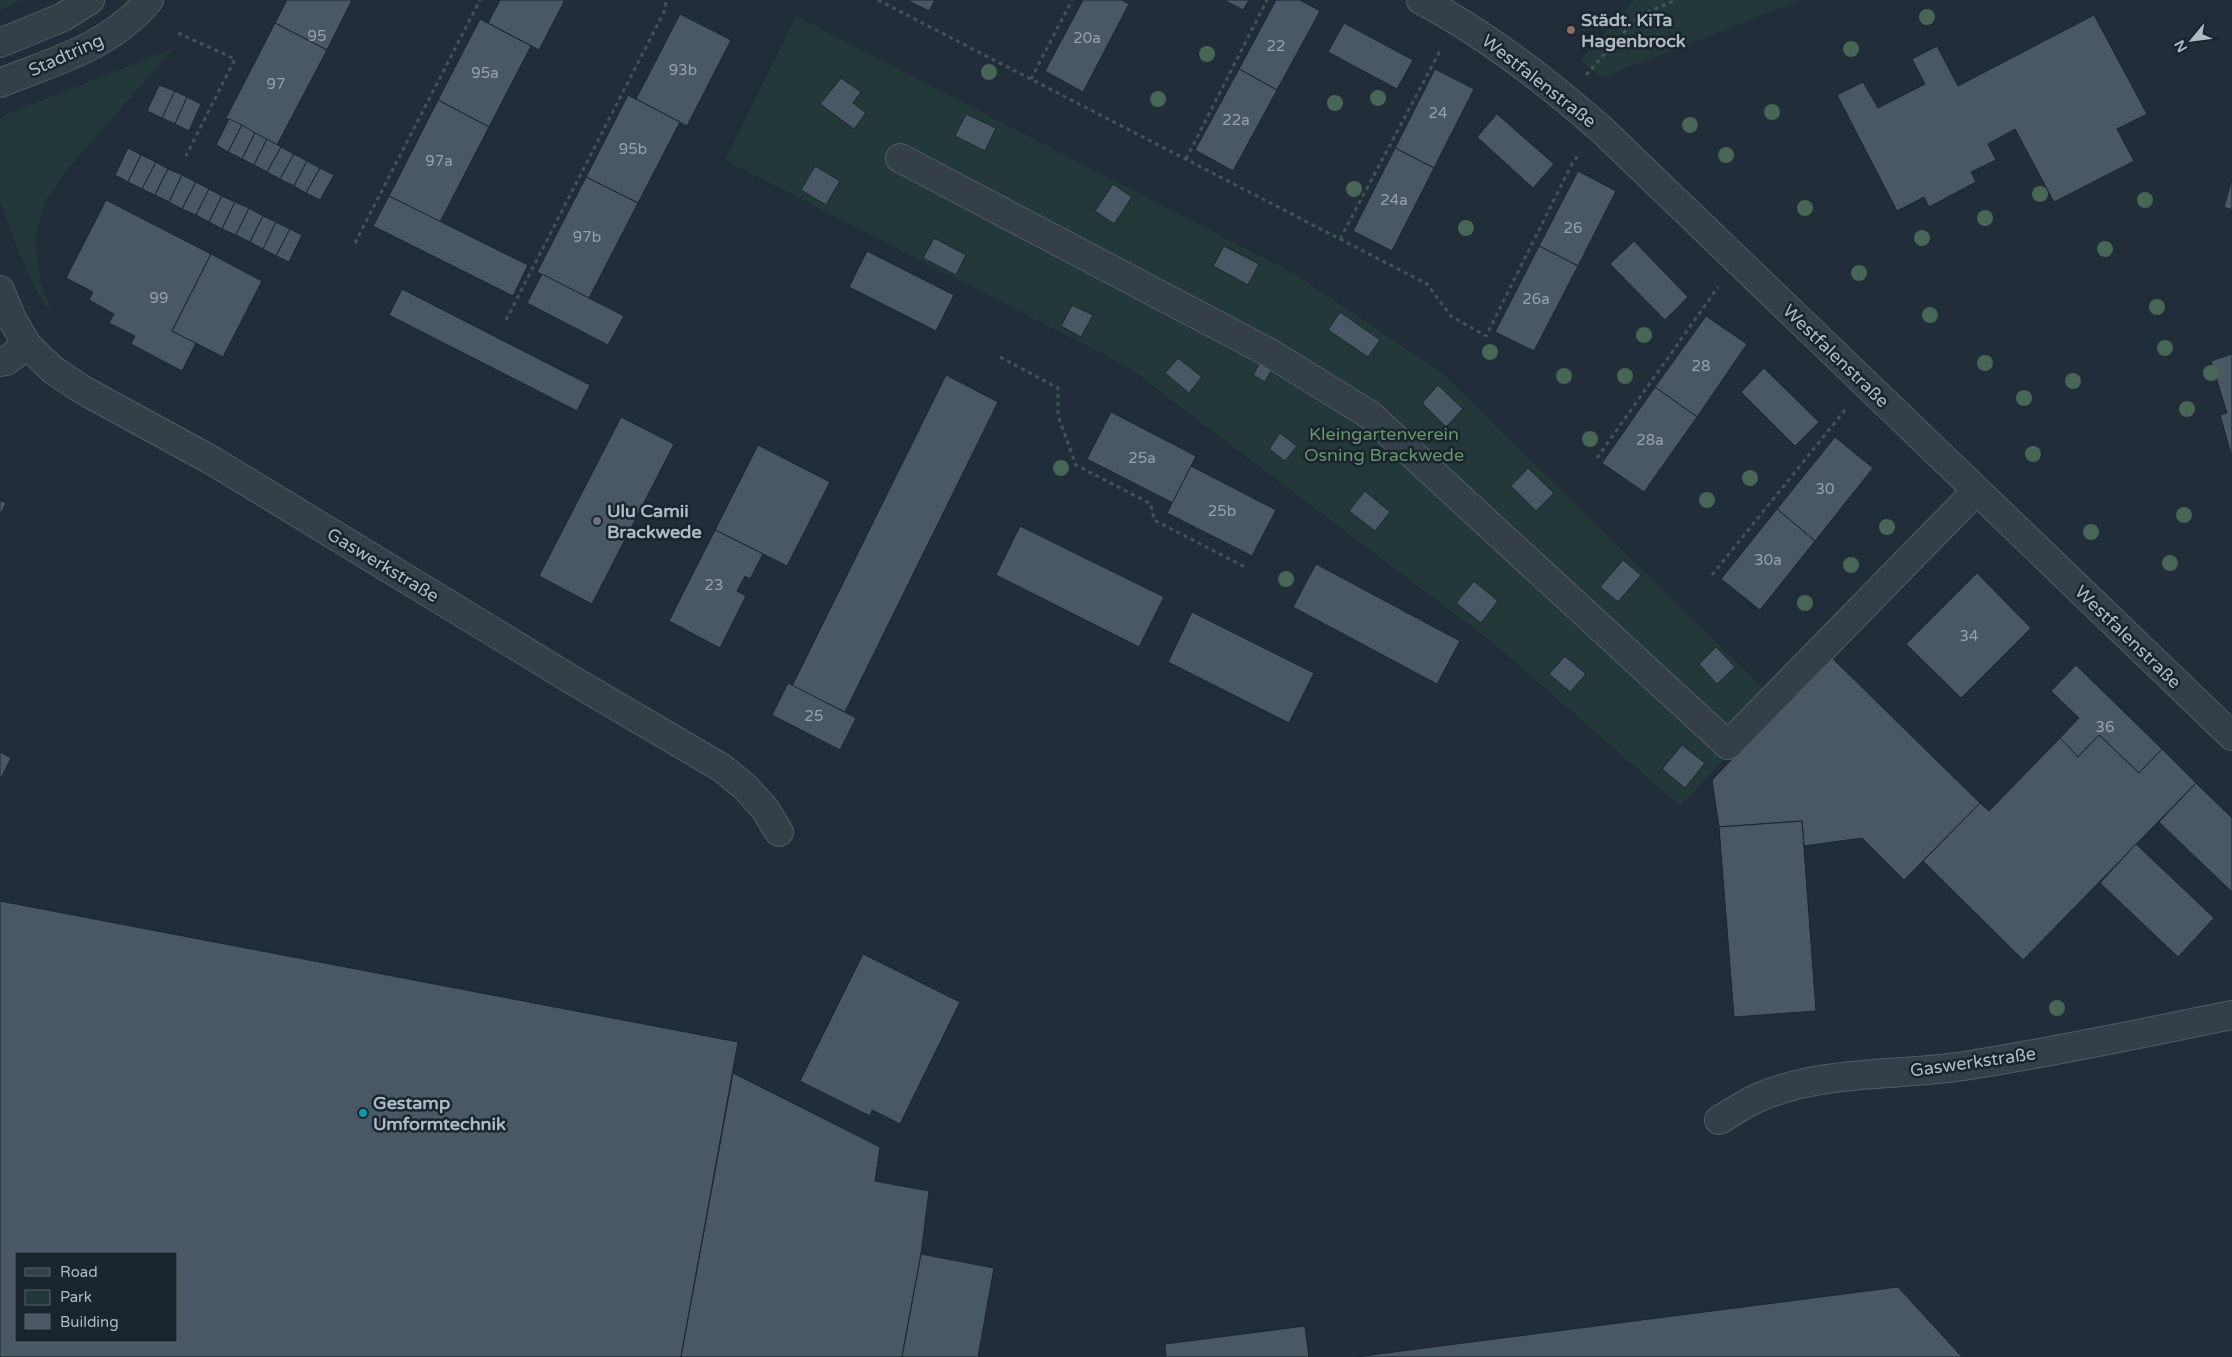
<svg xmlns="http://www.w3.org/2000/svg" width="2232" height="1357" font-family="'Varela Round',sans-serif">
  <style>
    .green { fill: #233939 }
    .building { fill: #495864; stroke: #1c262f; fill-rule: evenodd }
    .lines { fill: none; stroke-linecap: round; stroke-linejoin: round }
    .minor-casing { stroke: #525d66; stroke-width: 30 }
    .path { stroke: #405556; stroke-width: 3; stroke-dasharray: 4 4; stroke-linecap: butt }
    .minor { stroke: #343f48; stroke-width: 28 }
    .tree { fill: #476655 }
    .education-dot { fill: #8d6e63; stroke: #1a242d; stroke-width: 2 }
    .worship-dot { fill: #6b7280; stroke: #1a242d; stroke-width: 2 }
    .culture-dot { fill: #0f9aa8; stroke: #1a242d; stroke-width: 2 }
    .labels { text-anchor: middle; stroke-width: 5; stroke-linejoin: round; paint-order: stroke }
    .number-label { font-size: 15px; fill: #96a2ad }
    .poi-label { font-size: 18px; font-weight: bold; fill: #afbac5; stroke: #1a242d; text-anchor: start }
    .street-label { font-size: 18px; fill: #afbac5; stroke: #1a242d }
    .park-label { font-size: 18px; fill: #66956c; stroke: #1a242d }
  </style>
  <rect width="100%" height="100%" fill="#212d38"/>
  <g class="green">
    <path d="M0 0H22L0 10Z"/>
    <path d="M1634 0H1801L1602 78 1581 60Z"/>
    <path d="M796 16 1295 274 1441 372 1778 703 1680 806 1493 643 1128 367 725 160Z"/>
    <path d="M174 48 65 172 44 204 35 240 41 285 54 317 38 294 20 255 0 201V119L5 115Z"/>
  </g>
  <g class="building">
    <path d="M287 0H352L327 50 275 23Z"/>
    <path d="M500 0H565L539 50 488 23Z"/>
    <path d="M907 0H935L929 11Z"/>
    <path d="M1083 0H1122L1129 4 1083 92 1045 71Z"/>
    <path d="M1224 0H1249L1243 10Z"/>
    <path d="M1276 0H1300L1320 11 1277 90 1239 69Z"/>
    <path d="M680 14 731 40 687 126 636 99Z"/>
    <path d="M2094 15 2147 114 2117 129 2134 161 2054 202 2015 129 1988 144 1996 160 1971 172 1976 182 1929 207 1924 197 1897 211 1837 95 1863 82 1878 108 1925 84 1912 59 1937 46 1958 86Z"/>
    <path d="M480 19 531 46 489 127 438 100Z"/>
    <path d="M275 23 327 50 277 145 226 118Z"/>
    <path d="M1344 23 1413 60 1397 89 1328 52Z"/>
    <path d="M1239 69 1277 90 1233 171 1195 150Z"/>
    <path d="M1435 69 1474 89 1434 168 1395 148Z"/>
    <path d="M841 78 861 92 853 103 866 113 854 129 820 104Z"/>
    <path d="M159 85 175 91 162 118 147 111Z"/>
    <path d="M175 91 187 97 175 124 162 118Z"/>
    <path d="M628 95 680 122 638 203 586 177Z"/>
    <path d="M187 97 201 104 189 131 175 124Z"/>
    <path d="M438 100 489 127 440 222 389 196Z"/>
    <path d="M966 114 996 128 985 151 955 136Z"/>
    <path d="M1497 114 1554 164 1533 188 1477 137Z"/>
    <path d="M229 119 242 125 228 152 216 145Z"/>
    <path d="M242 125 255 133 242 159 228 152Z"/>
    <path d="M255 133 267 139 254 165 242 159Z"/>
    <path d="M267 139 281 147 267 172 254 165Z"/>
    <path d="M281 147 294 154 280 179 267 172Z"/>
    <path d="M128 148 141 155 128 182 115 175Z"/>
    <path d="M1395 148 1434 168 1392 251 1353 231Z"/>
    <path d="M294 154 307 161 294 186 280 179Z"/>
    <path d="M141 155 156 162 142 189 128 182Z"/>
    <path d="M307 161 320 168 306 193 294 186Z"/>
    <path d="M156 162 168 169 155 195 142 189Z"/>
    <path d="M815 166 840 181 826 205 801 190Z"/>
    <path d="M320 168 334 175 320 200 306 193Z"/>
    <path d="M168 169 182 175 169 202 155 195Z"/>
    <path d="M1578 171 1616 191 1578 266 1539 246Z"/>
    <path d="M182 175 196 182 182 209 169 202Z"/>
    <path d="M586 177 638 203 589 298 537 272Z"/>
    <path d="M2232 179V210L2224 207Z"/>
    <path d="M196 182 209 189 196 215 182 209Z"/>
    <path d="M1113 184 1132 197 1114 224 1095 211Z"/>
    <path d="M209 189 222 196 209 222 196 215Z"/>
    <path d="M222 196 235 202 222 229 209 222Z"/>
    <path d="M389 196 528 265 513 296 373 226Z"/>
    <path d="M106 200 211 254 172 331 196 343 182 371 131 344 135 336 109 323 114 314 89 300 93 292 66 278Z"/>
    <path d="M235 202 249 208 236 235 222 229Z"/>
    <path d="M249 208 263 216 250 242 236 235Z"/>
    <path d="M263 216 276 222 263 249 250 242Z"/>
    <path d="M276 222 290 229 276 256 263 249Z"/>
    <path d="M290 229 302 235 289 262 276 256Z"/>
    <path d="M934 238 966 255 956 275 923 258Z"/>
    <path d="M1634 241 1688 297 1665 320 1610 264Z"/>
    <path d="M1224 246 1259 264 1248 285 1213 266Z"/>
    <path d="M1539 246 1578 266 1534 351 1495 332Z"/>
    <path d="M867 251 954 295 936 331 849 287Z"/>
    <path d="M211 254 262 281 223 357 172 331Z"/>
    <path d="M542 274 624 316 608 345 527 303Z"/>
    <path d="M402 289 590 385 577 411 389 315Z"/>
    <path d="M1072 305 1093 315 1081 337 1061 326Z"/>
    <path d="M1340 312 1380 340 1368 357 1328 330Z"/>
    <path d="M1706 316 1747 344 1697 417 1655 387Z"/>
    <path d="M2232 354V457L2220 415 2227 413 2211 361Z"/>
    <path d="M1178 358 1202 377 1189 393 1165 373Z"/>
    <path d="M1261 361 1273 367 1265 382 1253 375Z"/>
    <path d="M1764 368 1819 422 1795 446 1741 392Z"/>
    <path d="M946 375 998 402 845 712 792 686Z"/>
    <path d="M1438 385 1463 409 1446 427 1422 403Z"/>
    <path d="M1655 387 1697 417 1644 492 1602 463Z"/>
    <path d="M1111 412 1196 456 1173 503 1087 459Z"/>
    <path d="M621 417 674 444 592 604 539 576Z"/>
    <path d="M1280 433 1297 446 1285 461 1269 449Z"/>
    <path d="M1835 437 1873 468 1815 541 1777 509Z"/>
    <path d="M758 445 830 482 787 566 715 530Z"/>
    <path d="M1191 466 1276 510 1252 556 1167 513Z"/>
    <path d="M1528 468 1554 493 1536 511 1511 486Z"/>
    <path d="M1365 491 1390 512 1375 531 1349 511Z"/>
    <path d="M0 500 6 503 0 515Z"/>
    <path d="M1777 509 1815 541 1760 610 1721 579Z"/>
    <path d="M1020 526 1164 597 1139 647 996 575Z"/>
    <path d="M715 530 763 554 750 579 745 576 737 591 746 596 720 648 669 621Z"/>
    <path d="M1623 560 1641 575 1618 602 1600 587Z"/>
    <path d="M1316 564 1460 641 1437 684 1293 607Z"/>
    <path d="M1977 573 2031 628 1961 698 1906 644Z"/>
    <path d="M1474 581 1498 601 1481 623 1456 603Z"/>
    <path d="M1192 612 1314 673 1289 723 1168 662Z"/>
    <path d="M1716 647 1735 667 1717 684 1699 664Z"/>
    <path d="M1565 656 1586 674 1570 692 1549 674Z"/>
    <path d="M1831 657 1980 803 1904 880 1862 838 1804 846 1802 821 1719 827 1712 780Z"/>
    <path d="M2076 665 2162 749 2139 773 2099 735 2078 757 2060 738 2079 718 2051 691Z"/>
    <path d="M788 683 856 718 840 750 772 715Z"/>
    <path d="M2099 735 2139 773 2162 749 2196 783 2023 960 1923 861 1980 803 1989 811 2060 738 2078 757Z"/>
    <path d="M1682 745 1705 763 1685 788 1662 769Z"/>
    <path d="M0 752 11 758 0 780Z"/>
    <path d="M2196 783 2232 818V892L2159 822Z"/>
    <path d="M1802 821 1816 1011 1734 1017 1719 827Z"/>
    <path d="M2136 844 2214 918 2178 957 2100 883Z"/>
    <path d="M0 901 738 1042 681 1357H0ZM16 1253H176V1341H16Z"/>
    <path d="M863 954 960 1002 900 1124 872 1110 870 1116 800 1081Z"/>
    <path d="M733 1073 880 1147 875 1181 929 1191 921 1254 902 1357H681Z"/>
    <path d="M921 1254 994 1268 978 1357H902Z"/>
    <path d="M1898 1287 1962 1357H1355Z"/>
    <path d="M1305 1326 1309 1357H1166L1165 1344Z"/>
  </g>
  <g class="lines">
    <defs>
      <g id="minor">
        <path d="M1421 0C1487 35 1545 80 1601 129L2232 736"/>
        <path d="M0 43 63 17 90 0"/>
        <path d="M0 83C55 61 110 47 149 0"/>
        <path d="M900 158 1268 352 1370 415 1728 745 1976 491"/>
        <path d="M0 290 12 319 27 345 53 370 83 390 213 461 574 681 722 768 745 787 765 809 779 832"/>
        <path d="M0 362 6 361 27 345"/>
        <path d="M1719 1120C1733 1112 1747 1102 1762 1096 1825 1070 1897 1076 1964 1066 2054 1052 2143 1033 2232 1015"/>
      </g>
    </defs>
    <use href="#minor" class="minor-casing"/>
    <g class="path">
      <path d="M878 0 1427 284 1451 316 1486 336 1572 164 1580 153"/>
      <path d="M178 33 235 59 186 156"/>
      <path d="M1586 75 1627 29 1643 14 1676 0"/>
      <path d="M1031 79 1072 0"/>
      <path d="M1186 159 1267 0"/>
      <path d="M1340 239 1441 49"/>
      <path d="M355 243 480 0"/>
      <path d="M506 320 665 10 666 0"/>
      <path d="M1000 357 1058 388V416L1076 465 1151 504 1154 520 1247 568"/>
      <path d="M1597 458 1718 287"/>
      <path d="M1712 575 1845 410"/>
    </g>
    <use href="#minor" class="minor"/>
  </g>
  <g class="tree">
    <circle cx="1927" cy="17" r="8"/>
    <circle cx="1851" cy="49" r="8"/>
    <circle cx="1207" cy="54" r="8"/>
    <circle cx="989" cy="72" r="8"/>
    <circle cx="1378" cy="98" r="8"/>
    <circle cx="1158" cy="99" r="8"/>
    <circle cx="1335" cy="103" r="8"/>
    <circle cx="1772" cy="112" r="8"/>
    <circle cx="1690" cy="125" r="8"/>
    <circle cx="1726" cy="155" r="8"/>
    <circle cx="1354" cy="189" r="8"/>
    <circle cx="2040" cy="194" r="8"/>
    <circle cx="2145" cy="200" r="8"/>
    <circle cx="1805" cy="208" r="8"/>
    <circle cx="1985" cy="218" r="8"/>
    <circle cx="1466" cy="228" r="8"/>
    <circle cx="1922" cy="238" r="8"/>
    <circle cx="2105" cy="249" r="8"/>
    <circle cx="1859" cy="273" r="8"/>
    <circle cx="2157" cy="307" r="8"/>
    <circle cx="1930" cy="315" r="8"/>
    <circle cx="1644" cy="335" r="8"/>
    <circle cx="2165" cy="348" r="8"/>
    <circle cx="1490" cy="352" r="8"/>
    <circle cx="1985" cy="363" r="8"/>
    <circle cx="2211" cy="373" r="8"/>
    <circle cx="1564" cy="376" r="8"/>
    <circle cx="1625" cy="376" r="8"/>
    <circle cx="2073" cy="381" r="8"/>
    <circle cx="2024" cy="398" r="8"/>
    <circle cx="2187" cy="409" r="8"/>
    <circle cx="1590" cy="439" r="8"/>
    <circle cx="2033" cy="454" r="8"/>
    <circle cx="1061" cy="468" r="8"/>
    <circle cx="1750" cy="478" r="8"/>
    <circle cx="1707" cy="500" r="8"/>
    <circle cx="2184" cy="515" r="8"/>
    <circle cx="1887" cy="527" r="8"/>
    <circle cx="2091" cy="532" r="8"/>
    <circle cx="2170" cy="563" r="8"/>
    <circle cx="1851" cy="565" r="8"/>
    <circle cx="1286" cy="579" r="8"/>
    <circle cx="1805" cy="603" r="8"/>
    <circle cx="2057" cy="1008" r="8"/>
  </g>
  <circle class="education-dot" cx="1571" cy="30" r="5"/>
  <circle class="worship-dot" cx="597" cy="521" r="5"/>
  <circle class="culture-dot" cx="363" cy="1113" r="5"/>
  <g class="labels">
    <g class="number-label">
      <text x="317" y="41">95</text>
      <text x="1087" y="43">20a</text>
      <text x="1276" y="51">22</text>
      <text x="683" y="75">93b</text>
      <text x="485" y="78">95a</text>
      <text x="276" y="89">97</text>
      <text x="1438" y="118">24</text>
      <text x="1236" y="125">22a</text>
      <text x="633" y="154">95b</text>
      <text x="439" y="166">97a</text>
      <text x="1394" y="205">24a</text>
      <text x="1573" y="233">26</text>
      <text x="587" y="242">97b</text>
      <text x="159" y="303">99</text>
      <text x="1536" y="304">26a</text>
      <text x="1701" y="371">28</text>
      <text x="1650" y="445">28a</text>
      <text x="1142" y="463">25a</text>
      <text x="1825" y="494">30</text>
      <text x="1222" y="516">25b</text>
      <text x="1768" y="565">30a</text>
      <text x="714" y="590">23</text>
      <text x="1969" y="641">34</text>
      <text x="814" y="721">25</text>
      <text x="2105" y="732">36</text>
    </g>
    <g class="poi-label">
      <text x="1581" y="26">Städt. KiTa<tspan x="1581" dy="21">Hagenbrock</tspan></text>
      <text x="607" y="517">Ulu Camii<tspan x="607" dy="21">Brackwede</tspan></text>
      <text x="373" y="1109">Gestamp<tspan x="373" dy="21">Umformtechnik</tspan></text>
    </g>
    <g class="street-label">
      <text transform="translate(66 55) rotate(-24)" y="6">Stadtring</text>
      <text transform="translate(1539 81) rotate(38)" y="6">Westfalenstraße</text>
      <text transform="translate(1836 356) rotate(44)" y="6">Westfalenstraße</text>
      <text transform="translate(383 565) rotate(31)" y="6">Gaswerkstraße</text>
      <text transform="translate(2128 637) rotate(44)" y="6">Westfalenstraße</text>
      <text transform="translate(1973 1062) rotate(-8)" y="6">Gaswerkstraße</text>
    </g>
    <g class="park-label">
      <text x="1384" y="440">Kleingartenverein<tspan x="1384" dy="21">Osning Brackwede</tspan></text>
    </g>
  </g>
  <rect x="15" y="1252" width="162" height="90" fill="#1a242d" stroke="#56606a"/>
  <rect x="25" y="1268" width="25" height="8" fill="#343f48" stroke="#56606a"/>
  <text x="60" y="1277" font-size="15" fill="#afbac5">Road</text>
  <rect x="25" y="1290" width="25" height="15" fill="#233939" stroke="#56606a"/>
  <text x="60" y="1302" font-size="15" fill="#afbac5">Park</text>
  <rect x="25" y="1314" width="25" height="15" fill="#495864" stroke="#56606a"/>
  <text x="60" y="1327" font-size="15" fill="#afbac5">Building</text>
  <g transform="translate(2192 40) rotate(241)" stroke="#1a242d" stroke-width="4" paint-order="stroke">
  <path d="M0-4L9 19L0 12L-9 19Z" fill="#afbac5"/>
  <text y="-8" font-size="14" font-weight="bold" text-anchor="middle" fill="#afbac5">N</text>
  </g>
</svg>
